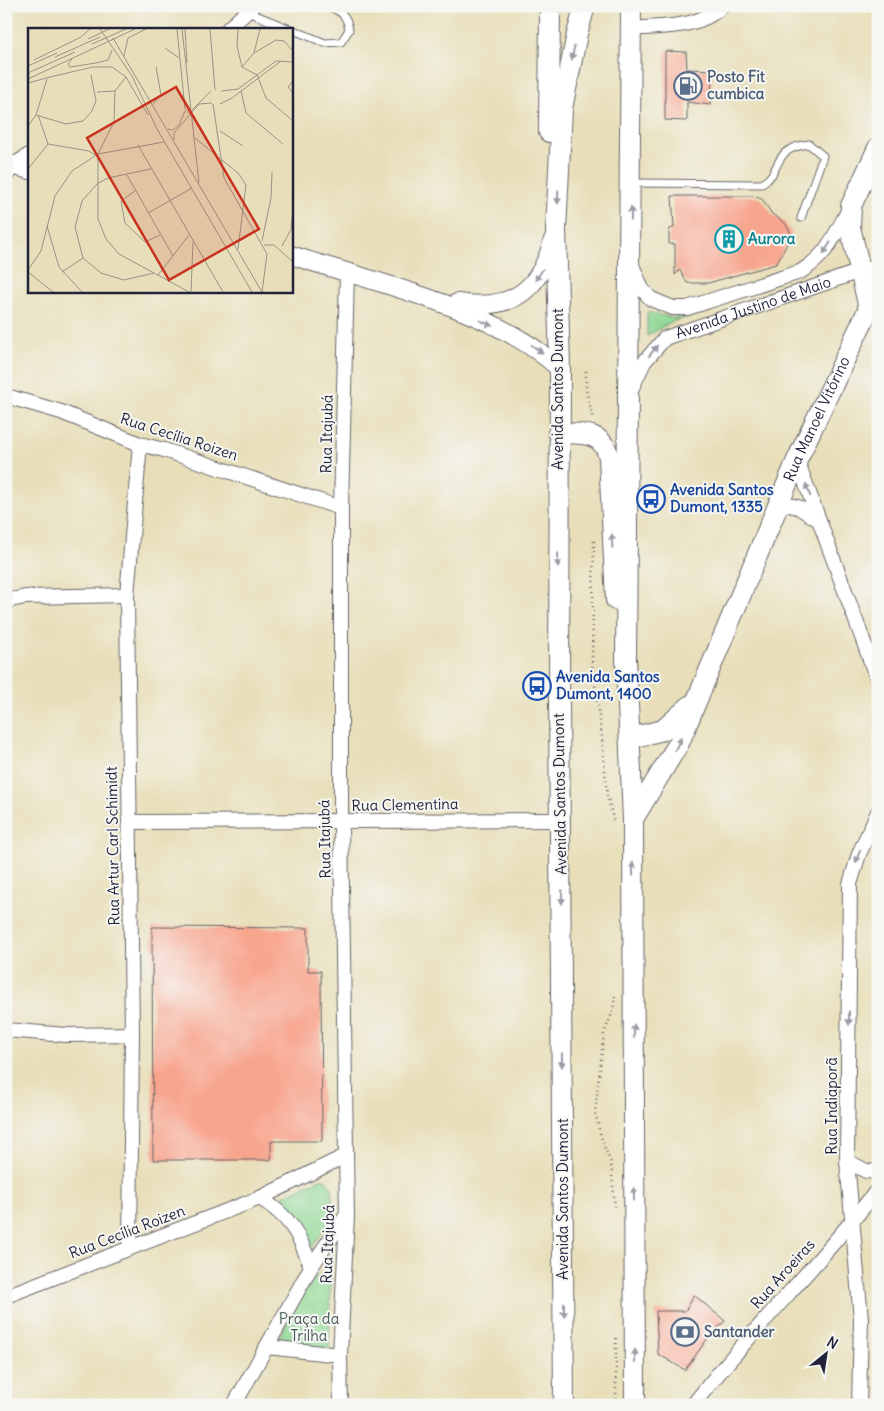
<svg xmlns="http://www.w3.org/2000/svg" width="884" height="1411" font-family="Delius,sans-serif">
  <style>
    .green { fill: #8ed793; stroke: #587c67 }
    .building { fill: #f8a58e }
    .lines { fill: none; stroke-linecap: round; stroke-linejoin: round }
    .service-casing { stroke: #676467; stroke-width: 9 }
    .minor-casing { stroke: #676467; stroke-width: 16 }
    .tertiary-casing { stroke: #676467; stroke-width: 20 }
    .secondary-casing { stroke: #676467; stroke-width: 22 }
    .path { stroke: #676467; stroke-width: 2.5; stroke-dasharray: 1 4; stroke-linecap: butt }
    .service { stroke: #fff; stroke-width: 7 }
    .minor { stroke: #fff; stroke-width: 14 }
    .tertiary { stroke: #fff; stroke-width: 18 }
    .secondary { stroke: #fff; stroke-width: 20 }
    .oneway { fill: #9c9ca7 }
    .labels { text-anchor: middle; stroke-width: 4; stroke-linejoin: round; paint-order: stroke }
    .service-label { font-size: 15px; font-weight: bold; fill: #4e5e75; stroke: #f6f6f2; text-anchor: start }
    .culture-label { font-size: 15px; font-weight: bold; fill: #0d838f; stroke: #f6f6f2; text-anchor: start }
    .street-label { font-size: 15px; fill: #22223b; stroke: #f6f6f2 }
    .transit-label { font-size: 15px; font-weight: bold; fill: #164399; stroke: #f6f6f2; text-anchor: start }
    .park-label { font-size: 15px; fill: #425855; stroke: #f6f6f2 }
    .inset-road { fill: none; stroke: #999387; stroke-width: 1 }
    .view { fill: #c8321e; fill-opacity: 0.15; stroke: #c8321e; stroke-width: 2.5 }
    .inset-edge { fill: none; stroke: #22223b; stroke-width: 2.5 }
  </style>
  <rect width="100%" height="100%" fill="#f6f6f2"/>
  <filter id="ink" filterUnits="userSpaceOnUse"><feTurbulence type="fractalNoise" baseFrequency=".02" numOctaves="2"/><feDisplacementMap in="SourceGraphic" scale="10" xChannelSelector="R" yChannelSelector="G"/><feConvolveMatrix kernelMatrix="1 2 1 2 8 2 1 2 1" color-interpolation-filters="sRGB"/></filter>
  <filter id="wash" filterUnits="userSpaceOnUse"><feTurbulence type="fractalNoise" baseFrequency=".0096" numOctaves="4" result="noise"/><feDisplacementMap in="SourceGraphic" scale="20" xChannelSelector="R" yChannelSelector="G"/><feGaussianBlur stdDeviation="1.12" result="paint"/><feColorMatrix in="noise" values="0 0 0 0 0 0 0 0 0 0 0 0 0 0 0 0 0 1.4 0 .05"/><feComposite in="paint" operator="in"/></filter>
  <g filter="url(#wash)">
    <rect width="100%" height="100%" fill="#e8dfba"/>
    <g class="green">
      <path d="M712 311 671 322 647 336V312L674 318Z"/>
      <path d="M320 1179H325L332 1188V1219L312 1247 299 1224 276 1199Z"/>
      <path d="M325 1271 331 1277 329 1350 275 1344C286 1326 305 1280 325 1271Z"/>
    </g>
    <g id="blocks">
      <g class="building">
        <path d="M665 51 686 52 687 69 713 70 710 105 687 102V121L665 120Z"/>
        <path d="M672 196H753L762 199 772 214 785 223 792 235 776 264 708 283H687L680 270 675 275V244H669V230L674 227Z"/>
        <path d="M152 927 308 928V971H321L322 1141H271V1160H153Z"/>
        <path d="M694 1295 725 1321 710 1335 685 1370 658 1354 656 1311H685Z"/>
      </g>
    </g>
  </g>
  <g filter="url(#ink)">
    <use href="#blocks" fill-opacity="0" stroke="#676467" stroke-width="1"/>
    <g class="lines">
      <defs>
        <g id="service">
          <path d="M248 12 290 29"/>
          <path d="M291 29 325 43 341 42 349 30C347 15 341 11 327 6"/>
          <path d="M631 183 762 184C784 170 770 149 809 144L823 156 801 218"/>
        </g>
        <g id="minor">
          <path d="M228 29 253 6"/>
          <path d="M631 29C661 26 699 29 722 6"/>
          <path d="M6 176 14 165 29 155"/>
          <path d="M632 265 642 289 651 299 673 308H687L800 272C827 256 835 235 849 209"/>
          <path id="s1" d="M631 390 644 362 665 338 878 265"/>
          <path d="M6 396 61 412 140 444 164 450 341 508"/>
          <path d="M797 460 878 681"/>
          <path d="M779 503 798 507 819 520"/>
          <path d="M6 601 25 597 127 595"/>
          <path d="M129 822 561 820"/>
          <path d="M6 1030 66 1035 132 1034"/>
          <path d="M847 1161 866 1171 878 1172"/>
          <path d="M260 1198C290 1217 299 1233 311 1267"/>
          <path d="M130 1248 132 1034 127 595 140 444"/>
          <path d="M6 1296 260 1198 345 1156"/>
          <path d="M267 1347 340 1355"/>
          <path d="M234 1405 311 1267 346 1216"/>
          <path d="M341 1405 340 1355 347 1216 341 822V508L347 273"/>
          <path d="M693 1405C751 1330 820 1264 878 1189"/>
          <path d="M859 1405 861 1319 847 1161 850 884 859 854 878 812"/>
        </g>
        <g id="tertiary">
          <path d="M6 163 29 170"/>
          <path d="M291 255C375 283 495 308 560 369"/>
          <path d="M457 303C510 311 539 293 553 240"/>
        </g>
        <g id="secondary">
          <path d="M631 6 626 659 633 819 635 1405"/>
          <path d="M549 132 550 6"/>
          <path d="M869 308 850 227 851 206 878 148"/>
          <path d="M558 433C581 434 602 430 609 457L616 600"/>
          <path d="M631 738 663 730 691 705"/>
          <path id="s2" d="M633 819 679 743 797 460 878 289"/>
          <path d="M564 1405 559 700 560 369 556 230 562 109 577 34 585 6"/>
        </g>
      </defs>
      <use href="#service" class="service-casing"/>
      <use href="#minor" class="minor-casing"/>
      <use href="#tertiary" class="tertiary-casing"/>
      <use href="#secondary" class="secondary-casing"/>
      <g class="path">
        <path d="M586 371V389L593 419"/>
        <path d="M594 541 592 665 602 737 607 794 614 823"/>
        <path d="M615 996 613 1011 604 1033 595 1112 602 1141 611 1163 615 1208"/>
        <path d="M616 1338V1405"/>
      </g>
      <use href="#service" class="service"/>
      <use href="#minor" class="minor"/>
      <use href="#tertiary" class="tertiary"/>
      <use href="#secondary" class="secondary"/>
    </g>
    <defs><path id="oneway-solid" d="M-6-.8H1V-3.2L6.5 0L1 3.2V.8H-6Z" transform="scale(1.25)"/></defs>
    <g class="oneway">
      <use href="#oneway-solid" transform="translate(573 53) rotate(102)"/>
      <use href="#oneway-solid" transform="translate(558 197) rotate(92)"/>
      <use href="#oneway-solid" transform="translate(631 214) rotate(-90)"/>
      <use href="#oneway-solid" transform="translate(827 248) rotate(121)"/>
      <use href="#oneway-solid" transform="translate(539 275) rotate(123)"/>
      <use href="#oneway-solid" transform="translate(486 323) rotate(23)"/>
      <use href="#oneway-solid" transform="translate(537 349) rotate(36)"/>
      <use href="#oneway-solid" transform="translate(653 351) rotate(-52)"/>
      <use href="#oneway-solid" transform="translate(808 490) rotate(-110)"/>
      <use href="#oneway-solid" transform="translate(612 541) rotate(-92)"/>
      <use href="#oneway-solid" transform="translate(558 560) rotate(90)"/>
      <use href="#oneway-solid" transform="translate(678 744) rotate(-63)"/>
      <use href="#oneway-solid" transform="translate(858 856) rotate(109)"/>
      <use href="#oneway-solid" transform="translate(633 869) rotate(-90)"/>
      <use href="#oneway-solid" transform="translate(562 897) rotate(90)"/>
      <use href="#oneway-solid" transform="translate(849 1018) rotate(90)"/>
      <use href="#oneway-solid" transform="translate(634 1031) rotate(-90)"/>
      <use href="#oneway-solid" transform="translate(562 1060) rotate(90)"/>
      <use href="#oneway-solid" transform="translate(634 1194) rotate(-90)"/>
      <use href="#oneway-solid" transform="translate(564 1310) rotate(90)"/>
      <use href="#oneway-solid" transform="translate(635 1356) rotate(-90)"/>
    </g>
  </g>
  <defs>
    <symbol id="fuel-ring" viewBox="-11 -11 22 22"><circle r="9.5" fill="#f6f6f2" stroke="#5c6f8a" stroke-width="1.5"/><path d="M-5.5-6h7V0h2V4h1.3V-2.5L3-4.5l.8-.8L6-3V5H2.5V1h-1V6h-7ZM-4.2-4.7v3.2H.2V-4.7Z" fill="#5c6f8a"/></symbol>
    <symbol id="building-ring" viewBox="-11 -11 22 22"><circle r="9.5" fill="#f6f6f2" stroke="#0f9aa8" stroke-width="1.5"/><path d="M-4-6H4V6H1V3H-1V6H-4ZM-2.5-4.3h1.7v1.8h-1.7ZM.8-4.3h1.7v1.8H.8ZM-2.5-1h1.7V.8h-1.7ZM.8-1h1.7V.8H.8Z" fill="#0f9aa8"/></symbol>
    <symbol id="bus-ring" viewBox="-11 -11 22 22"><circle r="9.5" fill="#f6f6f2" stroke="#1a4fb4" stroke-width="1.5"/><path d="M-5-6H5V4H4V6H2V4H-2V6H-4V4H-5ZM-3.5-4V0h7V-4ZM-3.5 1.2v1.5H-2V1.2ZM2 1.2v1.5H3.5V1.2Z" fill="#1a4fb4"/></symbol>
    <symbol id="bank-ring" viewBox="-11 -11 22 22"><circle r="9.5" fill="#f6f6f2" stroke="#5c6f8a" stroke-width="1.5"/><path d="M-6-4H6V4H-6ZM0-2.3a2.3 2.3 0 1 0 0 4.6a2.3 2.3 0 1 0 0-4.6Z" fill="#5c6f8a"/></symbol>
  </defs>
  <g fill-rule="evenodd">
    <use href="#fuel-ring" x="672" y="70" width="32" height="32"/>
    <use href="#building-ring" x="713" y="223" width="32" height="32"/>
    <use href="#bus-ring" x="635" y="483" width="32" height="32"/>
    <use href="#bus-ring" x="521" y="670" width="32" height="32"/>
    <use href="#bank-ring" x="669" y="1316" width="32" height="32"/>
  </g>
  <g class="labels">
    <g class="service-label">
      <text x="707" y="82">Posto Fit<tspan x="707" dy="17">cumbica</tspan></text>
      <text x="704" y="1337">Santander</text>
    </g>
    <g class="culture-label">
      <text x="748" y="244">Aurora</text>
    </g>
    <g class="street-label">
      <text dy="5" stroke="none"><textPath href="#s1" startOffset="156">Avenida Justino de Maio</textPath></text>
      <text transform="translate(558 389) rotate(-90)" y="5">Avenida Santos Dumont</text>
      <text dy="5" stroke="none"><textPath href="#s2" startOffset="441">Rua Manoel Vitórino</textPath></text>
      <text transform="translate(327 434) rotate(-89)" y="5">Rua Itajubá</text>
      <text transform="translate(179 437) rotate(18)" y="5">Rua Cecília Roizen</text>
      <text transform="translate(560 794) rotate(-91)" y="5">Avenida Santos Dumont</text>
      <text transform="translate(405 805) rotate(-1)" y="5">Rua Clementina</text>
      <text transform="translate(325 839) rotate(-91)" y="5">Rua Itajubá</text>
      <text transform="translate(113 846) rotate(-91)" y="5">Rua Artur Carl Schimidt</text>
      <text transform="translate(832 1106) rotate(-90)" y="5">Rua Indiaporã</text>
      <text transform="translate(563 1199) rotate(-90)" y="5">Avenida Santos Dumont</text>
      <text transform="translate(127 1232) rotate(-21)" y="5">Rua Cecília Roizen</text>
      <text transform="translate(328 1244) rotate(-88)" y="5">Rua Itajubá</text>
      <text transform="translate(783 1274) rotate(-48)" y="5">Rua Aroeiras</text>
    </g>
    <g class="transit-label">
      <text x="670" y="495">Avenida Santos<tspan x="670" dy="17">Dumont, 1335</tspan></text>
      <text x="556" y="682">Avenida Santos<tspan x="556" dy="17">Dumont, 1400</tspan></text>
    </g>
    <g class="park-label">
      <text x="309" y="1324">Praça da<tspan x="309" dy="17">Trilha</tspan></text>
    </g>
  </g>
  <g transform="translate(28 28)">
    <rect width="265" height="265" fill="#e8dfba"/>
    <path class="inset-road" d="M72 1 104 48 129 101 224 264M149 1 157 81 165 90M154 1 171 155M157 1 159 35M182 1 187 62M210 1 209 18 214 39 229 47 238 70 265 93M85 10 234 264M60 11 81 1M64 16 98 1M137 20 151 30M226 25 232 1M96 28 100 10 118 1M27 29 72 9M44 31 40 36 42 39 68 35 80 32 84 22M6 32 53 9 62 1M0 38 29 25M214 39 226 25 248 12 256 13 265 23M0 45 47 24M22 49 65 39H84L98 49 120 87M98 49 87 63 86 94 70 126V191L78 211 91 226 161 264M0 51 107 1M265 53 260 59 265 65M0 55 22 49M193 63 210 61 248 33 265 34M213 63 218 85 255 116M69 64 87 63M125 76 133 67 128 39M185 76 196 150 239 226 234 264M192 76 204 70 253 33M164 82 183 63M8 87 38 96 55 93 64 83 68 73 63 47M10 87 20 116M0 98 8 87 19 51M140 101 145 102 151 97 157 83M192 103 215 118M167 110 211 146 218 157 210 221M146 112V105L171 76 184 75M20 116 61 123 67 127M110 117 195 264M0 141 20 116M123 141 80 150 69 156 54 173 47 199 55 230 73 245 96 252 126 245M99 147 145 228M107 163 93 173 97 195 117 214 132 207M120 185 164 160M19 198 31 239 54 264M263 200 265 182M234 213 243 170 244 144M236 217H246L265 234M254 218 265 198M0 242 13 223 27 168 44 143 70 126 136 114M0 244 25 264M34 244 55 230M130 247 161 207M163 264 165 214"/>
    <path class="view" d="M148 59 231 201 141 252 59 110Z"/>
    <rect width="265" height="265" class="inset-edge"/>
  </g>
  <rect width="884" height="1411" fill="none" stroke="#f6f6f2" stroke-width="25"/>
  <g transform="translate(826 1354) rotate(30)" stroke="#f6f6f2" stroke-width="4" paint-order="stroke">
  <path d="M0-4L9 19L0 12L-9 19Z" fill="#22223b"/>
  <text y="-8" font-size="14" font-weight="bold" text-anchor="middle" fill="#22223b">N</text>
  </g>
</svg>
